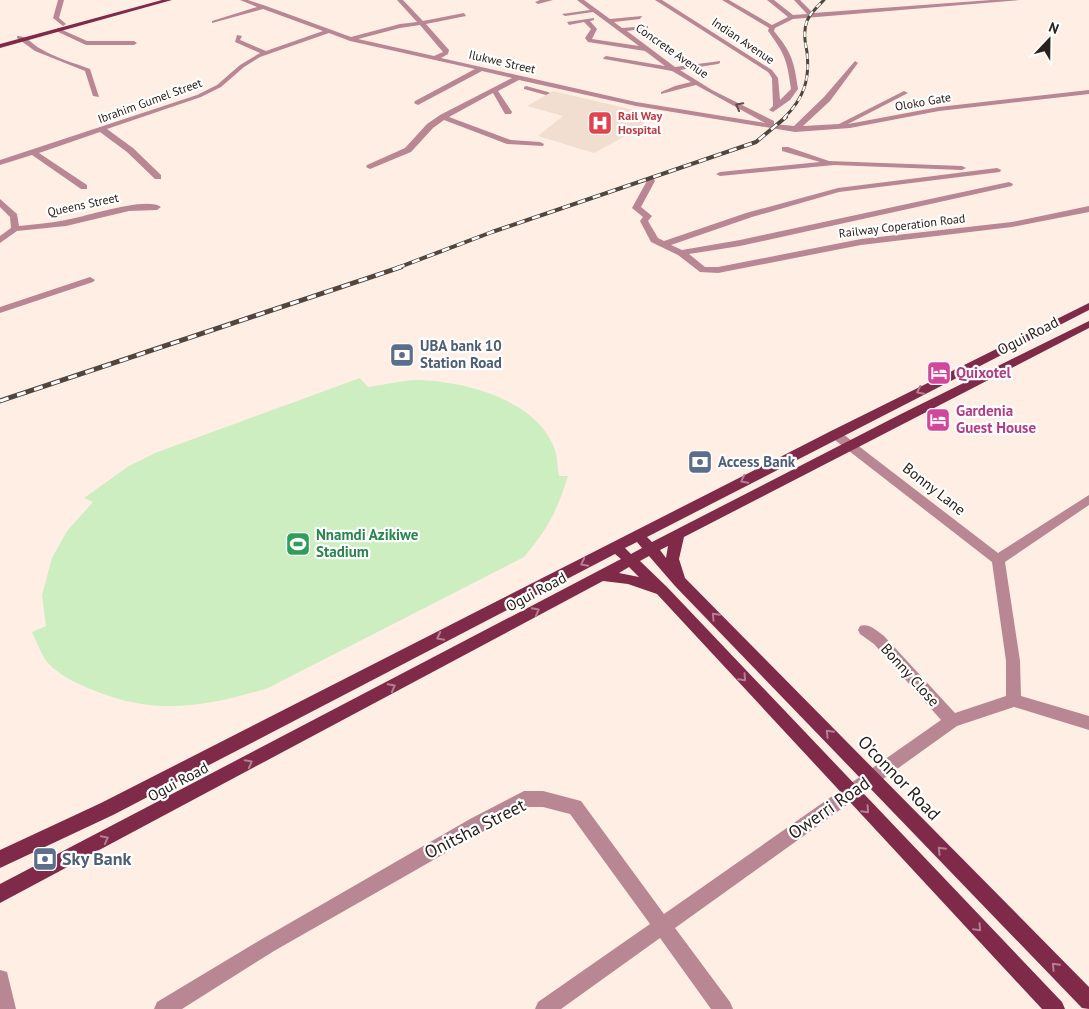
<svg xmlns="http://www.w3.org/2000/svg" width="1089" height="1009" font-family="'PT Sans',sans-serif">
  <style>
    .built { fill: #f2ded0 }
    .green { fill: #cdeec0 }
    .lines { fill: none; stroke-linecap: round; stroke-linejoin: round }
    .street { fill: #b98794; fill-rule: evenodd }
    .primary { fill: #802a4a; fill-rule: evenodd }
    .rail-far2-casing { stroke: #51463e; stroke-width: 3 }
    .rail-far1-casing { stroke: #51463e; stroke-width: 4 }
    .rail-casing { stroke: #51463e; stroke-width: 5 }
    .rail-far2 { stroke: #fff; stroke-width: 2; stroke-dasharray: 5.5; stroke-linecap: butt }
    .rail-far1 { stroke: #fff; stroke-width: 2.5; stroke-dasharray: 8; stroke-linecap: butt }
    .rail { stroke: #fff; stroke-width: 3; stroke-dasharray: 9; stroke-linecap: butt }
    .oneway { stroke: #644a4b }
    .oneway2 { stroke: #b37f92 }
    .labels { text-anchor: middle; stroke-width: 4.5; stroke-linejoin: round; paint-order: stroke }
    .far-street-label { font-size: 12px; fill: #2b211a; stroke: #fff }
    .far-health-label { font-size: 12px; font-weight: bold; fill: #be3a42; stroke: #fff; text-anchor: start }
    .street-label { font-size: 15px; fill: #2b211a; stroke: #fff }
    .service-label { font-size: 15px; font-weight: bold; fill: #4e5e75; stroke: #fff; text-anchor: start }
    .hotel-label { font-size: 15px; font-weight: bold; fill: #b23c85; stroke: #fff; text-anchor: start }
    .leisure-label { font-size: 15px; font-weight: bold; fill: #27864d; stroke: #fff; text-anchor: start }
    .near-street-label { font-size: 18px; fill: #2b211a; stroke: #fff }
    .near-service-label { font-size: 18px; font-weight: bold; fill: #4e5e75; stroke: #fff; text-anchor: start }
  </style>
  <rect width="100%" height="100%" fill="#ffeee4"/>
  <path class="built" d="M553 91 655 115 629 134 594 153 538 136 563 116 527 106Z"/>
  <path class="green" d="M360 378 368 387C383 385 399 381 414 380 461 380 538 399 555 450 558 458 557 468 559 476H568C556 513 549 527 524 557L268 688C206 707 155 716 93 690 78 684 60 676 48 663 41 655 37 642 32 632L46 626 42 595 52 558 67 531 93 502 84 498 129 466 155 453Z"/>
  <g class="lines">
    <g class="street">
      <path d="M58 0H64L59 18 66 24 63 26 53 18Z"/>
      <path d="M240 0H248L266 6 351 37 400 24 417 22 397 0H403L423 21 464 13 466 16 426 24 449 50 448 54 441 58 636 102 765 123 696 85 661 94V92L675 86 691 82 672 71 604 59 603 58 606 56 665 66 645 51 588 42 585 38 591 29 584 22 569 25 567 22 594 18V20L590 21 597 29 592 39 639 46 593 12 565 16 562 14 590 10 577 0H584L610 19 642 16 640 19 614 22 622 28 648 26V28L627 31 675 67 720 61V63L718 64 680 70 712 90 774 121V124L794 126 824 97 855 61 858 63 830 101 803 126 839 124 904 91 908 93 906 94 848 124 939 107 1089 90V94L939 111 850 128 795 132 636 106 519 80 498 91 512 112 511 114H505L493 93 449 117 511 140 540 142 544 144 543 146 507 144 444 120 433 128 411 152 370 169 366 167 367 165 405 148 427 124 440 115 512 78 482 71 418 105 414 103 415 101 475 69 350 41 329 33 260 57 244 67 221 87 201 97 107 129 133 148 161 175V179H155L127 152 100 132 39 153 87 185V189H81L32 155 0 165V160L197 95 217 85 240 65 260 53 235 42 237 35 242 36 240 40 266 51 323 31 263 9 212 23V21L257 7ZM420 25 443 52 434 56 358 39 400 28Z"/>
      <path d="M540 0H553L538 4 535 2Z"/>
      <path d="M655 0H662L772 70 778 78 780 100 791 89C787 60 785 54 768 31L769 28 722 0H729L772 25 788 17 767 0H774L793 15 807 14 794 0H800L813 13 991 0H1020L793 19 775 28 774 31C792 53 794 61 798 89L790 100 773 112 769 110 773 106 772 78 768 72Z"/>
      <path d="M58 28 87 41H134L137 43 134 45H86L56 31Z"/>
      <path d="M17 36C26 35 33 45 41 49 56 58 74 63 90 69L99 97 93 96 85 71 35 51 17 38Z"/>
      <path d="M526 86 548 92 550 93 546 95 524 89V87Z"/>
      <path d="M782 147H788L829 161 962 166 966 168 962 170 834 165 720 176 716 174 720 172 820 162 782 151Z"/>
      <path d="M997 168 1001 170 1000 172 839 192 752 217 671 245 682 250 740 240 1009 182 1013 184 1012 186 740 246 689 254 705 267H718L861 239 1012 222 1089 206V212L1012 227 861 245 718 273 700 272 678 255 651 242 640 221 643 217 632 208 648 179H654L655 181 641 207 652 216 648 221 658 238 664 241 746 213 838 188Z"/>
      <path d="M0 199 17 214 19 226C35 224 51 223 66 220 85 217 147 196 161 207L157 210 129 211 66 226 17 231 0 243V236L11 228 10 217 0 207Z"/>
      <path d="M90 277 95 280 93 282 0 313V307Z"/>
      <path d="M835 430 839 431 998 553 1089 495V505L1005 562 1020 661 1021 696 1089 716V730L1014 707 957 726 675 928 730 1002 733 1009H711L660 938 561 1009H535L538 1002 650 924 570 814 543 807H526L274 951 182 1009H154L157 1002 262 939 470 819 524 791H543L581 801 664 914 941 720 874 644 860 634 858 630 860 626C869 623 877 631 884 636L955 713 1006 696V661L992 562 831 437 829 434 831 431Z"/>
      <path d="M0 970 7 972 16 1009H0Z"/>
    </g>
    <g class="primary">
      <path d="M162 0H172L0 48V44Z"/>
      <path d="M1089 303V310L647 537 652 542 901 414 1089 321V328L684 537 679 559 685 578 1089 987V1009L1082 1008 675 586 649 556 640 561 667 587 1062 1002 1065 1009H1042L657 594 628 584 603 581 0 903V884L621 559 615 554 113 815 0 868V850L101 803 831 431ZM637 542 642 548 631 554 625 548ZM668 546 666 558 660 550ZM629 567 639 577 619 573Z"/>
    </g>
    <defs>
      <path id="rail-far2" d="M784 118C804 98 810 80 807 52 805 42 803 31 807 21 810 13 818 6 824 0"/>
      <path id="rail-far1" d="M397 268 492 232 756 142 786 117"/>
      <path id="rail" d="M0 401 401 267"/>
    </defs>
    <use href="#rail-far2" class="rail-far2-casing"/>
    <use href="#rail-far1" class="rail-far1-casing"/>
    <use href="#rail" class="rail-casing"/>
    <use href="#rail-far2" class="rail-far2"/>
    <use href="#rail-far1" class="rail-far1"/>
    <use href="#rail" class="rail"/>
  </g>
  <defs><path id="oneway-chevron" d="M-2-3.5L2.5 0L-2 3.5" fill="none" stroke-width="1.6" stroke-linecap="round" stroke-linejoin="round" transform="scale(1.25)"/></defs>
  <use class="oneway" href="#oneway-chevron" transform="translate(739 106) rotate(-152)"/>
  <g class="oneway2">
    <use href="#oneway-chevron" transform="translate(920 391) rotate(153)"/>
    <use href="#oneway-chevron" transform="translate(744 480) rotate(153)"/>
    <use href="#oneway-chevron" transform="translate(584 563) rotate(153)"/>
    <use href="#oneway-chevron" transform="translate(536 611) rotate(-28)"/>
    <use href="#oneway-chevron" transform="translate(715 616) rotate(-134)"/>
    <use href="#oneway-chevron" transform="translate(440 637) rotate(153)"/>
    <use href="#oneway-chevron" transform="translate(743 678) rotate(47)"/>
    <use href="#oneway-chevron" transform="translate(392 687) rotate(-28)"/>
    <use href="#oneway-chevron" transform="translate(829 733) rotate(-134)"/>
    <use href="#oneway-chevron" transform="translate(249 763) rotate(-28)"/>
    <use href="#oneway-chevron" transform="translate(866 810) rotate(47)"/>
    <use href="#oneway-chevron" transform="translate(105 839) rotate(-28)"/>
    <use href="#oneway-chevron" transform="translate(941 850) rotate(-134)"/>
    <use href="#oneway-chevron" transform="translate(978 928) rotate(47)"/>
    <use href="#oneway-chevron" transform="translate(1055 966) rotate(-134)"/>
  </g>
  <defs>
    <symbol id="hospital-square" viewBox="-11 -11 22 22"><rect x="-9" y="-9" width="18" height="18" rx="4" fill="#e0444e" stroke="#fff"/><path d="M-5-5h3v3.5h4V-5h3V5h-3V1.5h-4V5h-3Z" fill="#fff"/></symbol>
    <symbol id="bank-square" viewBox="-11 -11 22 22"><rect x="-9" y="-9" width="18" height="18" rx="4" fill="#5c6f8a" stroke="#fff"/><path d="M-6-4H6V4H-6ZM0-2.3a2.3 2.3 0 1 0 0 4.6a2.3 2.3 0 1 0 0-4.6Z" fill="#fff"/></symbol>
    <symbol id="hotel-square" viewBox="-11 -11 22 22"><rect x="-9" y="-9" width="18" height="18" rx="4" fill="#d1479c" stroke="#fff"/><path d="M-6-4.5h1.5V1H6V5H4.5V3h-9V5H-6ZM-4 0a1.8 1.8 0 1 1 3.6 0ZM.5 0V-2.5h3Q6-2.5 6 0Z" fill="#fff"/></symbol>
    <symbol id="stadium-square" viewBox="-11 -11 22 22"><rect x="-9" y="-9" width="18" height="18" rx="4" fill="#2e9e5b" stroke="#fff"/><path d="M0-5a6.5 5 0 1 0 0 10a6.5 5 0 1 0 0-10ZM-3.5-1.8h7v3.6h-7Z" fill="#fff"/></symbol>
  </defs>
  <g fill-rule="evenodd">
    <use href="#hospital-square" x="586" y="109" width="28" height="28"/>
    <use href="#bank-square" x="388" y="341" width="28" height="28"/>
    <use href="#hotel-square" x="925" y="359" width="28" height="28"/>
    <use href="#hotel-square" x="924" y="406" width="28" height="28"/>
    <use href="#bank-square" x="686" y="448" width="28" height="28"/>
    <use href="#stadium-square" x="284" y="530" width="28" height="28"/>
    <use href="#bank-square" x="31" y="845" width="28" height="28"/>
  </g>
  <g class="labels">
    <g class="far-street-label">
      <text transform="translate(743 41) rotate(34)" y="4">Indian Avenue</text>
      <text transform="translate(672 51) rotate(35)" y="4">Concrete Avenue</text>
      <text transform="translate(502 62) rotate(13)" y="4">Ilukwe Street</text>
      <text transform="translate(150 101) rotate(-20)" y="4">Ibrahim Gumel Street</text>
      <text transform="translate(923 102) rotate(-10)" y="4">Oloko Gate</text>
      <text transform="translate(83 205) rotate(-12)" y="4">Queens Street</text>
      <text transform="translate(902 226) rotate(-7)" y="4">Railway Coperation Road</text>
    </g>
    <g class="far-health-label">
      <text x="618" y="120">Rail Way<tspan x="618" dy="14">Hospital</tspan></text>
    </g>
    <g class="street-label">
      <text transform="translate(1028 336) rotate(-27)" y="5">Ogui Road</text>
      <text transform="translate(934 489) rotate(38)" y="5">Bonny Lane</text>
      <text transform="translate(536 592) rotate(-28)" y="5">Ogui Road</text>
      <text transform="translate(910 675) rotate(48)" y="5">Bonny Close</text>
      <text transform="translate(178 782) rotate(-28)" y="5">Ogui Road</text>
    </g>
    <g class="service-label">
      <text x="420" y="351">UBA bank 10<tspan x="420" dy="17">Station Road</tspan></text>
      <text x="718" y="467">Access Bank</text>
    </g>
    <g class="hotel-label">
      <text x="956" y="378">Quixotel</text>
      <text x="956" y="416">Gardenia<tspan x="956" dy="17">Guest House</tspan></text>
    </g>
    <g class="leisure-label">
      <text x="316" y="540">Nnamdi Azikiwe<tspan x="316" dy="17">Stadium</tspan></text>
    </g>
    <g class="near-street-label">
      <text transform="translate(899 778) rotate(46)" y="6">O'connor Road</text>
      <text transform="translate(829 808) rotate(-35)" y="6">Owerri Road</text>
      <text transform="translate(475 829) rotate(-27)" y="6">Onitsha Street</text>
    </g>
    <g class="near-service-label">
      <text x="62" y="865">Sky Bank</text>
    </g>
  </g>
  <g transform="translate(1049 40) rotate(22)" stroke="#ffffff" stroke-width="4" paint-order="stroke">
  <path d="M0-4L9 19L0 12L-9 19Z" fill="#2b211a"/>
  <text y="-8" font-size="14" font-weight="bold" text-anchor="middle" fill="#2b211a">N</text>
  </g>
</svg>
